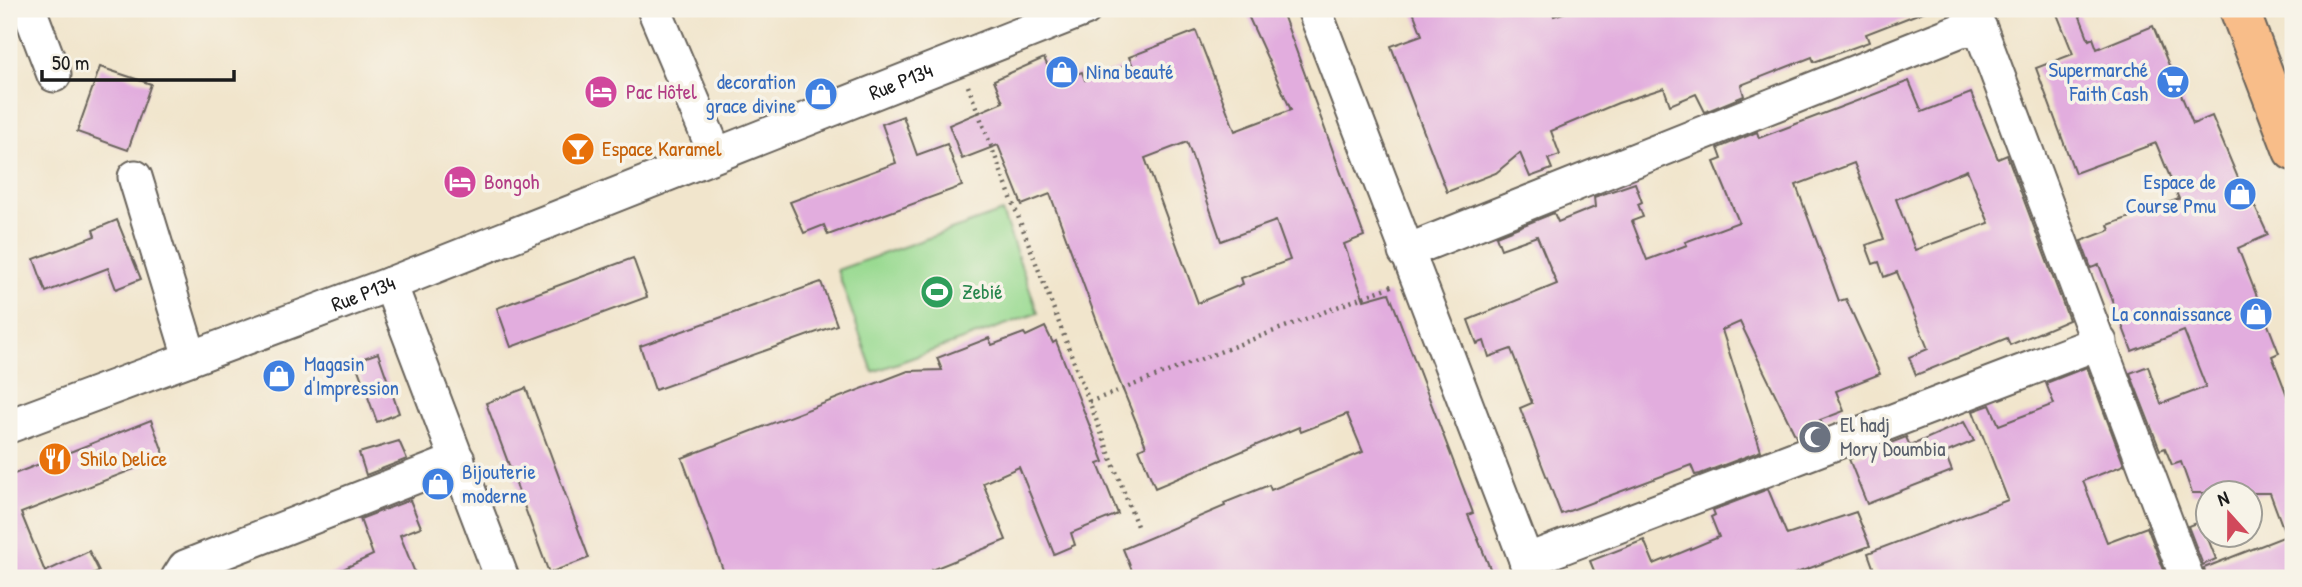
<svg xmlns="http://www.w3.org/2000/svg" width="2302" height="587" font-family="'Patrick Hand',sans-serif">
  <style>
    .green { fill: #99da91; stroke: #5a7b56; stroke-width: 2 }
    .building { fill: #e2adde; fill-rule: evenodd }
    .lines { fill: none; stroke-linecap: round; stroke-linejoin: round }
    .minor-casing { stroke: #67625a; stroke-width: 37 }
    .major-casing { stroke: #67625a; stroke-width: 42 }
    .path { stroke: #67625a; stroke-width: 4.5; stroke-dasharray: 2 5; stroke-linecap: butt }
    .minor { stroke: #fff; stroke-width: 33 }
    .major { stroke: #f8bd89; stroke-width: 38 }
    .labels { text-anchor: middle; stroke-width: 7; stroke-linejoin: round; paint-order: stroke }
    .shop-label { font-size: 21px; fill: #366cbe; stroke: #f7f3e8; text-anchor: end }
    .street-label { font-size: 21px; fill: #1c1c1c; stroke: #f7f3e8 }
    .hotel-label { font-size: 21px; fill: #b23c85; stroke: #f7f3e8; text-anchor: start }
    .food-label { font-size: 21px; fill: #c56008; stroke: #f7f3e8; text-anchor: start }
    .leisure-label { font-size: 21px; fill: #27864d; stroke: #f7f3e8; text-anchor: start }
    .worship-label { font-size: 21px; fill: #5b616d; stroke: #f7f3e8; text-anchor: start }
  </style>
  <rect width="100%" height="100%" fill="#f7f3e8"/>
  <filter id="ink" filterUnits="userSpaceOnUse"><feTurbulence type="fractalNoise" baseFrequency=".0143" numOctaves="2"/><feDisplacementMap in="SourceGraphic" scale="14" xChannelSelector="R" yChannelSelector="G"/><feConvolveMatrix kernelMatrix="1 2 1 2 8 2 1 2 1" color-interpolation-filters="sRGB"/></filter>
  <filter id="wash" filterUnits="userSpaceOnUse"><feTurbulence type="fractalNoise" baseFrequency=".00686" numOctaves="4" result="noise"/><feDisplacementMap in="SourceGraphic" scale="28" xChannelSelector="R" yChannelSelector="G"/><feGaussianBlur stdDeviation="1.57" result="paint"/><feColorMatrix in="noise" values="0 0 0 0 0 0 0 0 0 0 0 0 0 0 0 0 0 1.4 0 .05"/><feComposite in="paint" operator="in"/></filter>
  <g filter="url(#wash)">
    <rect width="100%" height="100%" fill="#f1e5cc"/>
    <path class="green" d="M1002 212 1038 313 873 372 837 270Z"/>
    <g id="blocks">
      <g class="building">
        <path d="M1245 9H1281L1364 236 1344 244 1364 300 1389 293 1473 513 1468 515 1494 578H1135L1123 549 1225 506 1224 503 1269 485 1271 490 1363 452 1347 414 1301 432 1299 427 1155 488 1139 449 1146 446 1116 373 1050 194 1022 205 998 145 962 159 949 125 1003 102 994 80 1044 58 1055 82 1082 72 1085 80 1132 64 1129 57 1196 31 1235 131 1291 110ZM1187 142 1221 241 1276 221 1290 260 1241 278 1243 284 1198 303 1145 158Z"/>
        <path d="M1412 9H1552L1554 16 1575 9 1928 10 1866 34 1869 42 1814 62 1812 57 1741 85 1744 96 1705 112 1696 94 1670 105 1664 88 1618 103 1551 131 1560 155 1548 159 1552 169 1530 177 1520 153 1496 173 1447 192 1391 46 1422 35Z"/>
        <path d="M2055 9H2077L2089 40 2093 38 2097 49 2153 26 2193 124 2212 116 2243 190 2245 189 2255 207 2268 235 2238 248 2279 353 2272 356 2293 411V567L2262 578H2206L2204 568 2286 536 2270 493H2192L2181 462 2172 465 2165 448 2160 450 2130 373 2148 366 2161 404 2206 387 2184 331 2132 351 2099 265 2091 268 2081 241 2110 230 2108 225 2179 199 2156 143 2075 173 2036 68 2073 54Z"/>
        <path d="M100 67 151 84 128 150 77 132Z"/>
        <path d="M1909 81 1922 112 1971 93 1998 159 2007 155 2069 320 2010 345 2007 338 1916 375 1909 357 1928 349 1897 272 1884 277 1879 262 1873 264 1866 245 1884 239 1854 163 1796 185 1839 301 1846 299 1880 374 1836 391 1844 411 1820 420 1824 427 1796 437 1740 322 1722 330 1761 451 1700 474 1695 475 1691 465 1561 514 1520 408 1532 403 1511 349 1489 357 1484 341 1477 344 1468 320 1557 284 1537 236 1501 249 1496 236 1554 213 1558 222 1595 207 1594 197 1635 183 1642 202 1638 204 1643 217 1632 221 1647 260 1687 245 1685 242 1739 222 1714 162 1722 159 1718 148 1757 132 1759 138ZM1967 170 1989 223 1915 250 1896 199Z"/>
        <path d="M903 116 917 155 947 144 962 186 828 235 824 225 804 233 790 202 896 163 882 124Z"/>
        <path d="M117 220 141 279 116 289 108 268 46 292 34 259 95 236 93 230Z"/>
        <path d="M633 258 647 297 511 347 497 308Z"/>
        <path d="M821 282 837 325 655 390 640 346Z"/>
        <path d="M1045 327 1053 343 1056 341 1104 462 1098 464 1118 514 1071 533 1075 545 1054 554 1019 467 983 483 1006 540 931 570 934 578H726L682 458 908 371 942 370 937 358 989 338 992 345 1024 333 1026 336Z"/>
        <path d="M378 353 399 413 377 422 355 361Z"/>
        <path d="M2087 367 2124 465 2083 481 2107 542 2147 527 2167 578H1877L1868 553 2008 500 1973 411 1990 405 1999 425 2054 404 2046 383Z"/>
        <path d="M526 388 589 558 549 573 486 403Z"/>
        <path d="M151 420 165 457 21 513 45 572 89 551 99 571 83 578H9V476Z"/>
        <path d="M1964 422 1974 441 1945 453 1952 471 1867 504 1849 459 1906 437 1910 446Z"/>
        <path d="M399 441 407 459 366 475 359 453Z"/>
        <path d="M1768 489 1787 535 1856 512 1870 546 1783 578H1597L1590 561 1644 540 1654 564 1719 537 1711 517 1715 515 1713 510Z"/>
        <path d="M410 500 421 527 400 535 417 578H324L373 555 360 519Z"/>
        <path d="M2201 521 2216 559 2203 565 2188 526Z"/>
      </g>
    </g>
  </g>
  <g filter="url(#ink)">
    <use href="#blocks" fill-opacity="0" stroke="#67625a" stroke-width="2"/>
    <g class="lines">
      <defs>
        <g id="minor">
          <path d="M29 9 54 75"/>
          <path d="M654 9 715 153"/>
          <path d="M1314 9 1533 578"/>
          <path d="M135 177 190 357"/>
          <path d="M1405 252 1961 30 1980 28 2187 578"/>
          <path d="M390 284 502 578"/>
          <path id="s1" d="M9 426 390 284 1085 9"/>
          <path d="M1526 561 2100 342"/>
          <path d="M178 578 185 567 458 460"/>
        </g>
        <path id="major" d="M2239 9 2293 151"/>
      </defs>
      <use href="#minor" class="minor-casing"/>
      <use href="#major" class="major-casing"/>
      <g class="path">
        <path d="M968 86 1137 526"/>
        <path d="M1089 402 1392 286"/>
      </g>
      <use href="#minor" class="minor"/>
      <use href="#major" class="major"/>
    </g>
  </g>
  <defs>
    <symbol id="shop-disc" viewBox="-11 -11 22 22"><circle r="9.5" fill="#3f7fe0" stroke="#f7f3e8"/><path d="M-5-2.5h2.3a2.7 3.5 0 0 1 5.4 0H5L5.5 6h-11ZM-1.5-2.5h3a1.5 2.3 0 0 0-3 0Z" fill="#fff"/></symbol>
    <symbol id="supermarket-disc" viewBox="-11 -11 22 22"><circle r="9.5" fill="#3f7fe0" stroke="#f7f3e8"/><path d="M-6-5.5h2.5l.6 2H6L4.5 2H-2.5L-4.4-4H-6ZM-1.5 3.2a1.3 1.3 0 1 0 .1 0ZM3 3.2a1.3 1.3 0 1 0 .1 0Z" fill="#fff"/></symbol>
    <symbol id="hotel-disc" viewBox="-11 -11 22 22"><circle r="9.5" fill="#d1479c" stroke="#f7f3e8"/><path d="M-6-4.5h1.5V1H6V5H4.5V3h-9V5H-6ZM-4 0a1.8 1.8 0 1 1 3.6 0ZM.5 0V-2.5h3Q6-2.5 6 0Z" fill="#fff"/></symbol>
    <symbol id="bar-disc" viewBox="-11 -11 22 22"><circle r="9.5" fill="#e8710a" stroke="#f7f3e8"/><path d="M-6-5H6L.8 .8V4.5H3.5V6h-7V4.5H-.8V.8Z" fill="#fff"/></symbol>
    <symbol id="stadium-disc" viewBox="-11 -11 22 22"><circle r="9.5" fill="#2e9e5b" stroke="#f7f3e8"/><path d="M0-5a6.5 5 0 1 0 0 10a6.5 5 0 1 0 0-10ZM-3.5-1.8h7v3.6h-7Z" fill="#fff"/></symbol>
    <symbol id="mosque-disc" viewBox="-11 -11 22 22"><circle r="9.5" fill="#6b7280" stroke="#f7f3e8"/><path d="M3.5-4.9A6 6 0 1 0 3.5 4.9A5 5 0 1 1 3.5-4.9Z" fill="#fff"/></symbol>
    <symbol id="restaurant-disc" viewBox="-11 -11 22 22"><circle r="9.5" fill="#e8710a" stroke="#f7f3e8"/><path d="M-5-6h1v4h1v-4h1v4h1v-4h1v5L-1.5 .5V6h-2V.5L-5-1ZM5-6V6H3V1.5H1.5Q1.5-4 5-6Z" fill="#fff"/></symbol>
  </defs>
  <g fill-rule="evenodd">
    <use href="#shop-disc" x="1043" y="53" width="38" height="38"/>
    <use href="#supermarket-disc" x="2154" y="63" width="38" height="38"/>
    <use href="#hotel-disc" x="582" y="73" width="38" height="38"/>
    <use href="#shop-disc" x="802" y="75" width="38" height="38"/>
    <use href="#bar-disc" x="559" y="130" width="38" height="38"/>
    <use href="#hotel-disc" x="441" y="163" width="38" height="38"/>
    <use href="#shop-disc" x="2221" y="175" width="38" height="38"/>
    <use href="#stadium-disc" x="918" y="273" width="38" height="38"/>
    <use href="#shop-disc" x="2237" y="295" width="38" height="38"/>
    <use href="#shop-disc" x="260" y="357" width="38" height="38"/>
    <use href="#mosque-disc" x="1796" y="418" width="38" height="38"/>
    <use href="#restaurant-disc" x="36" y="440" width="38" height="38"/>
    <use href="#shop-disc" x="419" y="465" width="38" height="38"/>
  </g>
  <g class="labels">
    <g class="shop-label">
      <text x="2148" y="77">Supermarché<tspan x="2148" dy="24">Faith Cash</tspan></text>
      <text x="1086" y="79" text-anchor="start">Nina beauté</text>
      <text x="796" y="89">decoration<tspan x="796" dy="24">grace divine</tspan></text>
      <text x="2216" y="189">Espace de<tspan x="2216" dy="24">Course Pmu</tspan></text>
      <text x="2232" y="321">La connaissance</text>
      <text x="304" y="371" text-anchor="start">Magasin<tspan x="304" dy="24">d'Impression</tspan></text>
      <text x="462" y="479" text-anchor="start">Bijouterie<tspan x="462" dy="24">moderne</tspan></text>
    </g>
    <g class="street-label">
      <text dy="7" stroke="none"><textPath href="#s1" startOffset="956">Rue P134</textPath></text>
      <text dy="7" stroke="none"><textPath href="#s1" startOffset="378">Rue P134</textPath></text>
    </g>
    <g class="hotel-label">
      <text x="626" y="99">Pac Hôtel</text>
      <text x="484" y="189">Bongoh</text>
    </g>
    <g class="food-label">
      <text x="602" y="156">Espace Karamel</text>
      <text x="80" y="466">Shilo Delice</text>
    </g>
    <g class="leisure-label">
      <text x="962" y="299">Zebié</text>
    </g>
    <g class="worship-label">
      <text x="1840" y="432">El hadj<tspan x="1840" dy="24">Mory Doumbia</tspan></text>
    </g>
  </g>
  <rect width="2302" height="587" fill="none" stroke="#f7f3e8" stroke-width="35"/>
  <g transform="translate(2229 514) rotate(339)"><circle r="33" fill="#f7f3e8" stroke="#9f9d96" stroke-width="2"/>
  <path d="M0-5L12 26L0 18L-12 26Z" fill="#d1495b"/>
  <text y="-10" font-size="19" font-weight="bold" text-anchor="middle" fill="#1c1c1c">N</text>
  </g>
  <path d="M42 70v10h192v-10" fill="none" stroke="#1c1c1c" stroke-width="3.5"/>
  <text x="52" y="70" font-size="21" fill="#1c1c1c" stroke="#f7f3e8" stroke-width="5" paint-order="stroke">50 m</text>
</svg>
